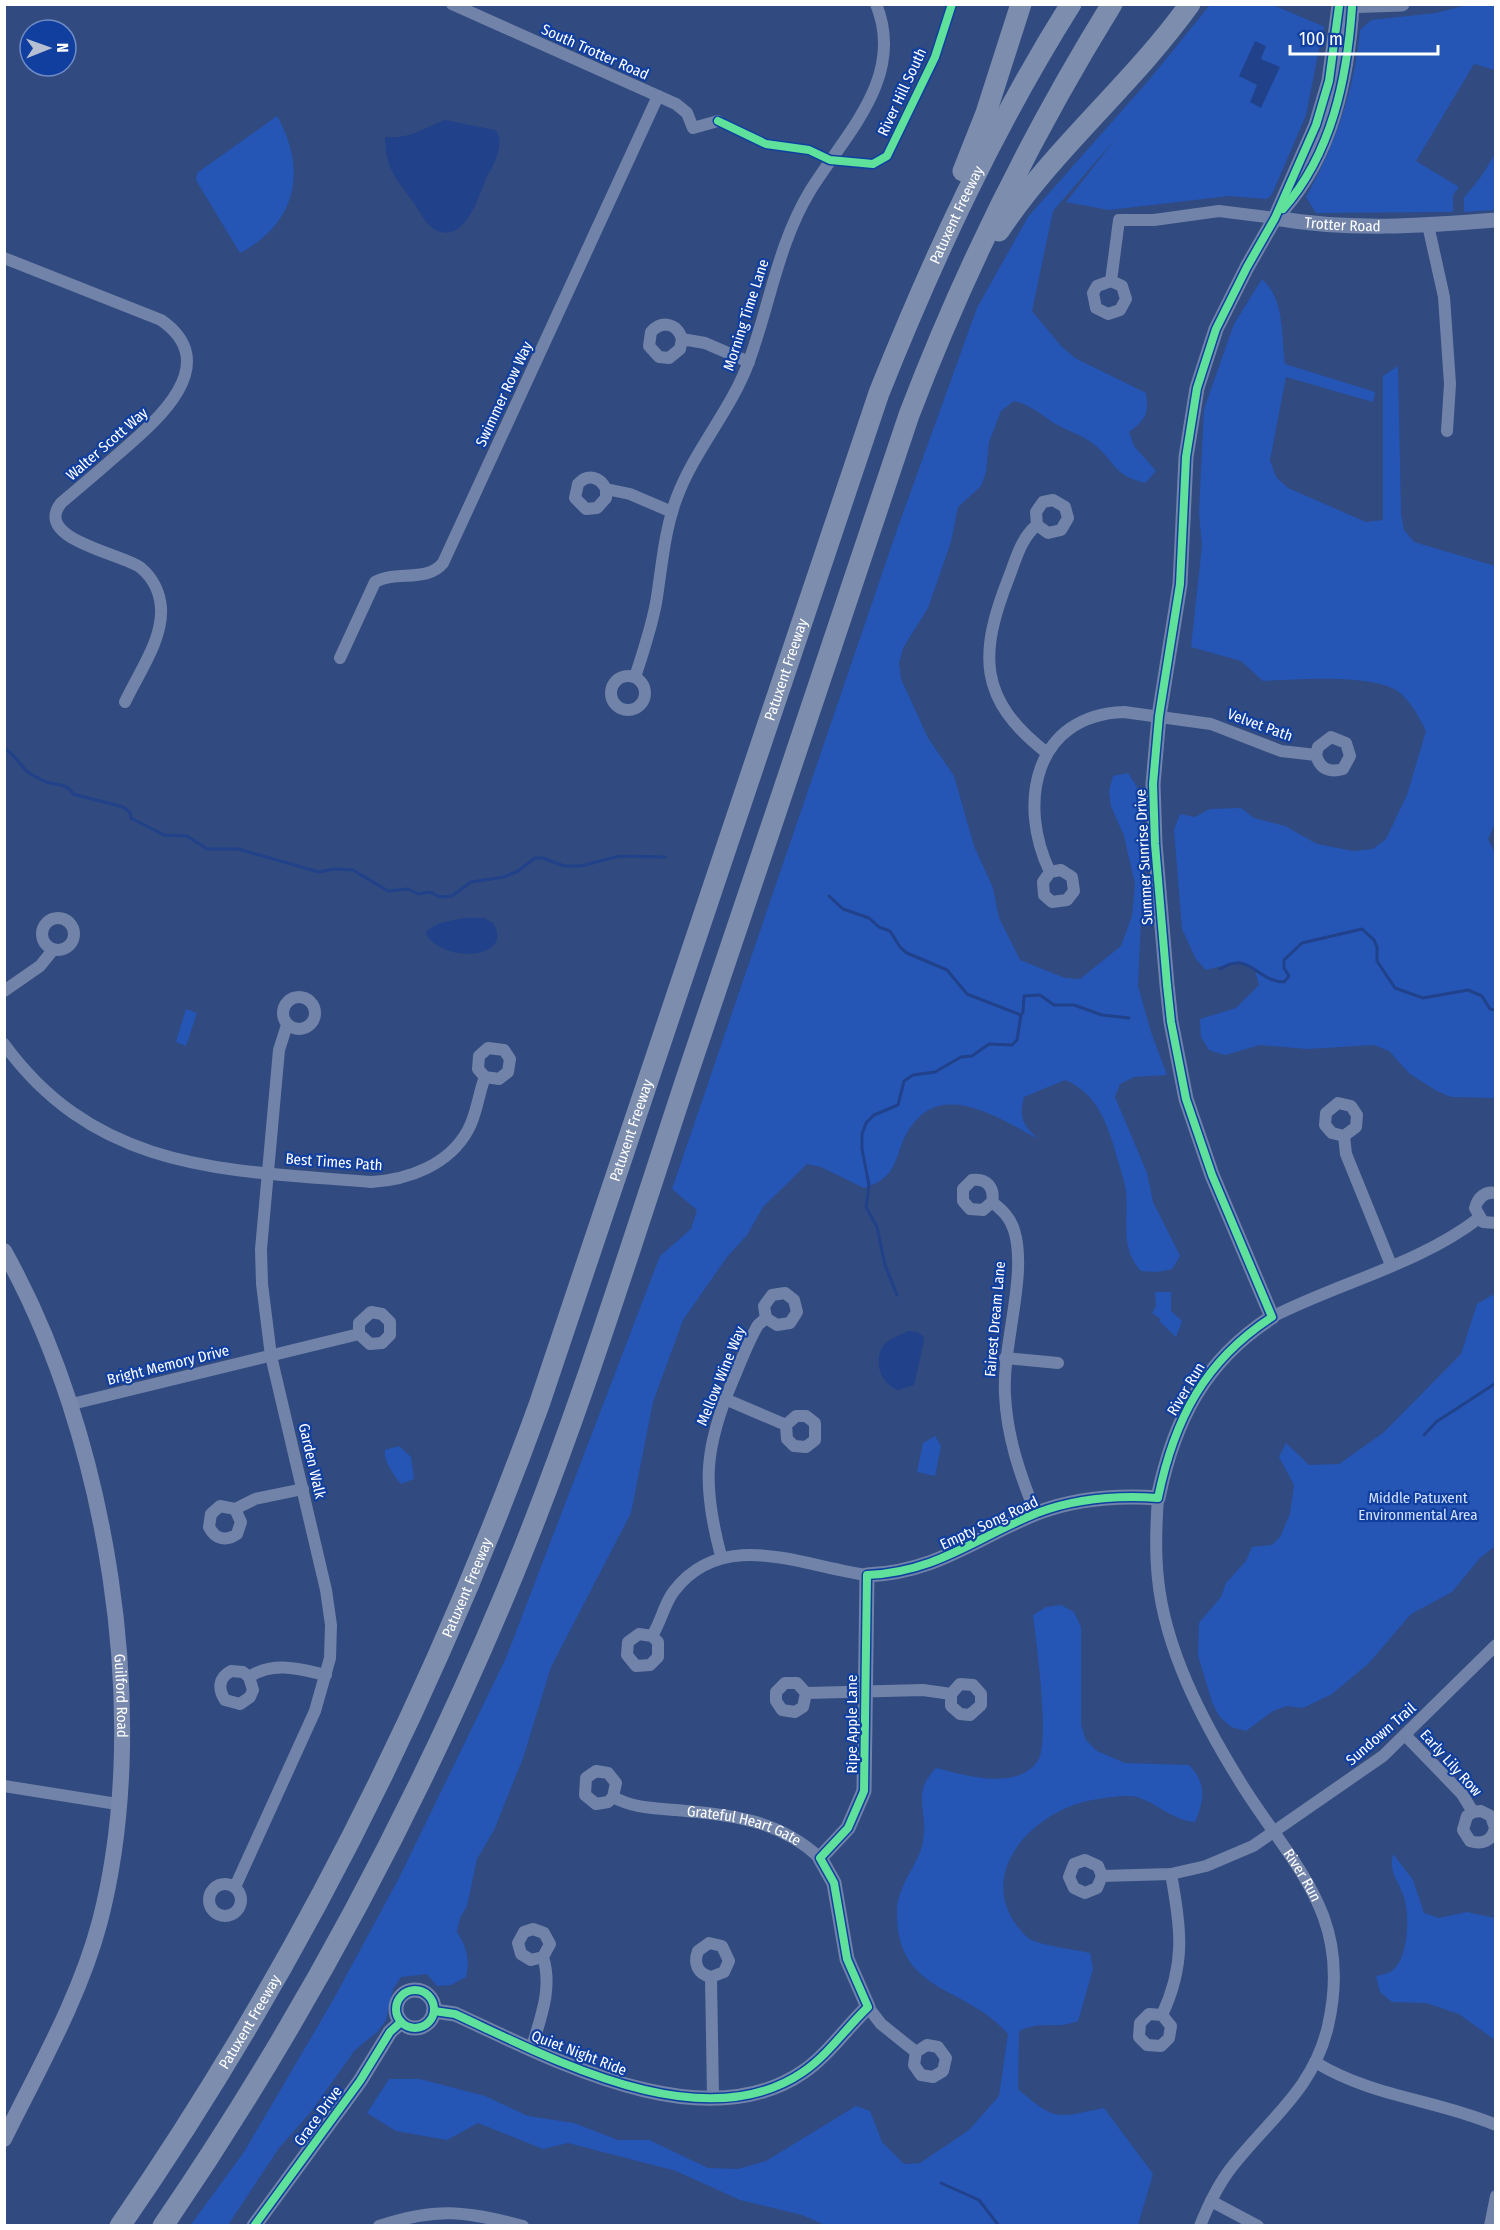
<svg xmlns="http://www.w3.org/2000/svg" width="1500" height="2230" font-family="'Fira Sans Condensed',sans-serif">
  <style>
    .green { fill: #2556b6 }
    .water { fill: #21428a }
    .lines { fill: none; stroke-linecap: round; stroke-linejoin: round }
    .stream { stroke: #21428a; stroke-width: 3 }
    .minor { stroke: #7183a8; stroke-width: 12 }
    .tertiary { stroke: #7183a8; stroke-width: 15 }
    .secondary { stroke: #7889ad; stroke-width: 16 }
    .motorway { stroke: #7c8dae; stroke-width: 21 }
    .cycleway-casing { stroke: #103fa0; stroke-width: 11 }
    .cycleway { stroke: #60e19b; stroke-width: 8 }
    .labels { text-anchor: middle; stroke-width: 4.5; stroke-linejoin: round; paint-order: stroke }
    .street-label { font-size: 15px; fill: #fff; stroke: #103fa0 }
    .park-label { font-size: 15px; fill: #d2e1fe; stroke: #103fa0 }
  </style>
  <rect width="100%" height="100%" fill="#314a7f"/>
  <g class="green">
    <path d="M1210 5H1273L1325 27 1318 37 1321 39 1306 115 1272 194 1267 199 1229 196 1109 210 1066 202 1117 137 1053 211 1032 311 1061 346 1075 358 1146 393C1149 414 1146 419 1129 432L1134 446 1156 471 1145 483C1112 474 1117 464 1095 445 1083 435 1067 431 1054 423 1040 414 1031 405 1014 401L1001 411 989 442 986 472 981 486 958 507 951 542 928 608 903 648 899 663 901 679 928 738 954 776 974 846 993 888 999 918 1020 960 1065 978 1080 979 1121 946 1132 916 1135 884 1124 836 1111 806 1109 791 1113 776 1128 773 1137 787 1140 801 1142 897 1138 986 1151 1032 1167 1075 1134 1077 1120 1084 1115 1097 1147 1173 1153 1202 1180 1256 1172 1269 1157 1272 1141 1271C1119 1246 1129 1223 1126 1192 1125 1182 1121 1171 1118 1161 1109 1128 1099 1094 1065 1080L1024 1097C1019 1118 1022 1124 1038 1139 1003 1120 944 1080 912 1125 892 1152 903 1176 864 1188L821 1167 807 1164 763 1207 747 1235 727 1257 683 1320 653 1402 631 1513 551 1667 523 1758 494 1830 477 1859 467 1906 460 1918 457 1932C467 1948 470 1959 466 1977L451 1985 437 1986 427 1974 401 1977 393 1989 386 2020 377 2032 355 2050 310 2113 279 2148 228 2225 190 2226 244 2152 332 2002 399 1878 506 1658 660 1256 691 1229 697 1210 672 1189 898 527 977 308 1028 217 1149 80Z"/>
    <path d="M1467 5H1495V70L1474 64 1416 161 1459 187 1453 195V212L1316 213 1306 197C1335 146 1355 88 1360 30L1371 20 1436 13Z"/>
    <path d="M277 116C308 171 296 223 240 253L196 180 197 173Z"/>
    <path d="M1495 154V210L1464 212V198L1483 174Z"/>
    <path d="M1262 279C1285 300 1281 334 1285 364L1375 392 1373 402 1286 377 1270 460 1276 477 1288 488 1366 522 1383 520V376L1398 366 1401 514 1404 530 1414 542 1495 566 1496 821 1488 839 1496 855 1495 1098 1451 1097 1437 1091 1410 1074 1389 1051 1374 1045 1307 1049 1260 1045 1225 1055 1209 1050 1201 1037 1200 1019 1236 1008 1259 985 1255 971 1240 961 1206 970 1196 959 1182 929 1174 830 1180 814 1195 817 1210 809 1241 808 1254 818 1285 826 1317 844 1353 851 1373 849 1386 839 1407 795 1426 731C1419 717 1410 699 1396 690 1369 674 1296 679 1263 681L1241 661 1191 647 1202 546 1199 512 1204 409 1234 324Z"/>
    <path d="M186 1009 197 1013 186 1046 176 1042Z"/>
    <path d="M1155 1292H1171V1311L1182 1321 1176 1337 1159 1321 1161 1319 1152 1313 1156 1306Z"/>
    <path d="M1492 1295 1496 1296 1495 1546 1480 1558 1452 1592 1411 1614 1368 1664 1332 1694 1303 1708 1287 1706 1273 1711 1246 1731 1231 1727 1219 1716 1212 1702 1198 1655 1199 1623 1221 1597 1226 1583 1246 1561 1252 1547 1272 1545 1280 1537 1290 1514 1294 1485 1279 1457 1286 1443 1309 1465 1339 1464 1383 1433 1461 1354 1477 1304Z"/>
    <path d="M935 1436 941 1446 935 1476 917 1472 923 1443Z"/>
    <path d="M399 1446 411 1457 414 1479 401 1484C394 1476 383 1460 385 1450Z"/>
    <path d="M1061 1605 1074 1612 1081 1627V1725L1086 1740 1097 1751 1125 1763 1189 1765C1206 1782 1205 1800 1195 1822 1172 1820 1159 1804 1137 1797 1126 1794 1103 1798 1092 1800 1028 1812 968 1882 1028 1938 1037 1945 1077 1950 1090 1953L1093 1969 1078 2021C1056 2030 1041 2020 1019 2031L1018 2089C1057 2123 1057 2117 1104 2108L1153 2174 1138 2225H825L802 2215 740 2200 676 2171 568 2143 543 2149 478 2123 447 2140 396 2131 367 2113 389 2079H420L485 2096 528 2116 574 2123 618 2140H649L708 2168 738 2169 766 2161 856 2106 870 2111 882 2142 904 2164 920 2163 969 2130 999 2096 1008 2034C966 1985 897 1994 897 1914 896 1885 920 1864 923 1841 929 1810 910 1795 936 1768 964 1775 1015 1791 1037 1762 1051 1745 1036 1641 1033 1615L1046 1607Z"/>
    <path d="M1393 1854 1413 1880 1424 1913 1439 1918 1467 1912 1495 1918V2040L1459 2014 1426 2003 1392 2002 1380 1992 1376 1976C1380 1975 1386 1974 1390 1972 1409 1962 1410 1915 1404 1897 1398 1878 1389 1875 1393 1854Z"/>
  </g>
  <g class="water">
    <path d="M1255 41 1266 46 1261 59 1280 67 1261 108 1250 102 1257 85 1239 76Z"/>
    <path d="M445 120 495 130C501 135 500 144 498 152 496 162 489 172 485 181 478 199 464 244 436 230 425 225 420 211 413 202 394 175 386 170 385 137 411 139 421 129 445 120Z"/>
    <path d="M463 918H484L493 923C515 958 447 965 426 935L427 930 440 923Z"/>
    <path d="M908 1331 917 1332 923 1336 924 1341 914 1385 898 1390C881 1384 873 1362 883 1346 888 1339 900 1335 908 1331Z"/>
  </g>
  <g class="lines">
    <g class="stream">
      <path d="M4 749C16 754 18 764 28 772 31 775 40 779 44 781 54 786 67 782 73 794L123 807 130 812 131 818 164 835 187 836 207 849H238L319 872 334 869 353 870 388 891 408 889 418 894 430 892 440 897 452 896 471 882 504 877 518 871 535 858H543L564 866H581L620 856 665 857"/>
      <path d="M829 896 843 909 869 918 879 927 890 931 900 947 907 953 947 970 967 994 1021 1015 1023 1012 1024 996 1040 995 1054 1005H1074L1102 1015 1129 1018"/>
      <path d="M1220 969C1250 950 1257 982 1284 982L1289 976 1284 968V960L1302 943 1362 929 1374 940 1377 947V961L1395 988 1423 998 1468 990 1482 996 1490 1009 1496 1010"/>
      <path d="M897 1295 885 1265 877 1227 866 1207 869 1185 862 1149V1134L866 1123 874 1115 898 1105 904 1081 913 1075 935 1072 961 1057 972 1056 989 1044 1012 1045 1017 1040 1021 1015"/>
      <path d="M1424 1435 1436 1422 1496 1383"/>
      <path d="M941 2183 979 2200 999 2226"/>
    </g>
    <g class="minor">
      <path d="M452 4 676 104 687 113 693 128 718 121"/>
      <path d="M1428 225 1444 297 1450 384 1447 431"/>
      <path d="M4 258 161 320C226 365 153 424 117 455 99 471 80 487 61 503 32 540 125 554 141 568 153 578 160 593 161 608 163 640 138 674 125 702"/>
      <path d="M1111 281 1122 286 1126 299 1120 310 1108 314 1096 308 1093 293 1097 286 1111 281 1119 220H1154L1219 211 1275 218"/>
      <path d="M682 339 680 349 669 358 659 357 649 346 651 332C662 320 677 323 682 339L705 343 749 362"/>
      <path d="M606 489V498L597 508 586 509 575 498 578 484C588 473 600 477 606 489L630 494 672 512"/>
      <path d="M1037 525 1036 512 1043 502 1053 500 1065 507 1068 518 1061 530 1048 533 1037 525C1021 538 1016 559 1009 577 979 653 977 699 1047 753"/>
      <path d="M340 658 375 582C396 570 427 583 443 563L658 96"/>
      <circle cx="628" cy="693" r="17"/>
      <path d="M635 677C643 653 651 629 656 603 662 567 664 531 677 497 695 449 732 409 749 361 770 304 778 244 810 191 846 133 906 77 876 4"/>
      <path d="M1050 872 1043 882 1044 895 1052 902 1067 900 1074 891 1072 877 1061 870 1050 872C1017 804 1034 715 1124 712L1211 724 1281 751 1316 755C1320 769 1329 773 1343 769L1350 756 1346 743 1331 737 1318 747 1316 755"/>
      <circle cx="58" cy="934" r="16"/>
      <path d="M4 991 40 966 53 950"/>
      <circle cx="299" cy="1013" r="16"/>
      <path d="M4 1044C98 1173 228 1170 371 1182 408 1180 449 1165 468 1130 477 1114 478 1095 485 1077L499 1079 508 1072 510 1059 504 1050 488 1048 479 1056 478 1069 485 1077"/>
      <path d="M1344 1136 1332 1133 1325 1125 1326 1113 1338 1103 1351 1106 1357 1115 1356 1127 1344 1136 1346 1154 1391 1265"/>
      <path d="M1496 1193C1485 1191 1478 1197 1475 1208L1483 1222 1496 1223"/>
      <path d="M992 1202 983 1210 970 1209 963 1201V1189L972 1180C987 1178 995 1188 992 1202 1002 1210 1010 1217 1014 1230 1028 1274 1002 1345 1005 1395 1007 1437 1020 1475 1036 1514"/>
      <path d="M1272 1317C1338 1283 1420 1264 1479 1218"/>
      <path d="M1005 1358 1058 1363"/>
      <path d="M725 1399 786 1425 787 1439 794 1446 806 1447 815 1440V1423L806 1416H796L786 1425"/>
      <path d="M72 1404 359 1334V1323L371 1312 382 1314 390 1322V1335L382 1343 370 1344 359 1334"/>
      <path id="s1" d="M1158 1498C1156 1525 1155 1552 1158 1579 1165 1649 1202 1720 1239 1780 1291 1865 1354 1913 1328 2026 1314 2087 1273 2116 1235 2163 1220 2181 1209 2203 1200 2226"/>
      <path d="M235 1509 220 1506 211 1514 209 1527C215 1539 226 1542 237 1534L241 1522 235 1509 255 1499 303 1489"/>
      <path d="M721 1556C702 1485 704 1448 733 1380 741 1361 748 1342 758 1325L766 1318 777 1325 790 1323 797 1312 794 1300 785 1293 772 1295 764 1306 766 1318"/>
      <path d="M652 1636 639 1634 628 1642 627 1655 636 1666 650 1665 658 1657V1642L652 1636C661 1622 664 1604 674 1591 723 1527 801 1566 867 1575"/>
      <path d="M249 1677 253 1690 250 1697 240 1704 225 1700C218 1689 218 1678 231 1671L243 1672 249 1677C274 1661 299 1669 326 1675"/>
      <path d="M806 1693 797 1683H785L776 1692V1701L782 1710 795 1712 803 1707 806 1693 923 1690 951 1694V1706L960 1714 970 1715 981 1705V1694L973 1685 960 1684 951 1694"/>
      <path d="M1405 1735 1462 1794 1473 1812 1481 1811 1491 1816 1495 1828C1492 1841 1482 1845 1470 1841L1463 1830 1467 1816 1473 1812"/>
      <path d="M4 1786 117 1804"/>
      <path id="s2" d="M613 1797 616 1783 608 1773 596 1771 586 1778 585 1795 596 1804 608 1802 613 1797C633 1808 653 1808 675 1810 731 1815 778 1819 820 1858"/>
      <path d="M1102 1876 1098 1866 1085 1860 1074 1864 1069 1877 1074 1888 1085 1893 1097 1888 1102 1876 1171 1874 1206 1866 1253 1846 1383 1756 1496 1645"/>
      <circle cx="225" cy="1900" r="16"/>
      <path d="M235 1887 315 1711 330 1658 331 1625 326 1590 271 1356 262 1284 261 1249 279 1050 287 1025"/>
      <path d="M711 1977 724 1972 729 1961 722 1946 709 1943 698 1951C693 1964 698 1974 711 1977L713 2097"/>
      <path d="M868 2007 881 2024 916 2052 914 2065 921 2075 933 2077 943 2071 946 2058 938 2047 927 2045 916 2052"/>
      <path d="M1162 2015 1171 2026 1169 2038 1161 2046 1147 2045 1139 2037 1140 2023 1149 2014 1162 2015C1186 1964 1181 1928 1171 1874"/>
      <path d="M531 2050C540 2019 553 1989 543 1957L531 1960 521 1954 518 1943 524 1932 533 1929 544 1933 550 1944 543 1957"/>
      <path d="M1315 2062C1374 2098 1435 2099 1496 2125"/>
      <path d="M1211 2201 1258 2226"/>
      <path d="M379 2226C437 2207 464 2211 523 2226"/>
      <path d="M1490 2226 1496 2196"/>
    </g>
    <g class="tertiary">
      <path d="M1342 6 1402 4"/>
      <path d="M1283 209C1332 153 1347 79 1352 7"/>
      <path id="s3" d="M1275 218C1348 231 1423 226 1496 220"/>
      <circle cx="415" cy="2009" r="19"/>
      <path d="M434 2011 455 2014C551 2058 702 2141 803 2072 828 2055 846 2028 868 2007L847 1959 834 1883 820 1858 848 1828 864 1791 867 1575C937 1572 975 1538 1037 1513 1077 1498 1116 1495 1158 1498 1174 1420 1204 1361 1272 1317L1212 1175 1186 1099 1171 1022 1167 985 1155 844 1153 784 1159 716 1180 584 1186 457 1197 388 1216 329 1247 267 1275 218 1316 125 1329 81 1339 6"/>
      <path d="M254 2226 360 2081 390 2032 401 2022"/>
    </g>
    <path class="secondary" id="s4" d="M4 1251C107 1434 153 1716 100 1921 80 1997 39 2068 4 2139"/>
    <g class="motorway">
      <path d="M963 171 986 113 1021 4"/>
      <path d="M999 231C1054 148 1132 85 1190 4"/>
      <path id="s5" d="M120 2226C296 1971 433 1696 539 1405L879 393C933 258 993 128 1071 4"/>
      <path d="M163 2226C299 2027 413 1814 506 1592 577 1422 631 1245 689 1070 763 852 836 633 909 415 964 271 1031 135 1112 4"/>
    </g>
    <defs>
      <g id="cycleway">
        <path d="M718 121 766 144 809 150 830 160 873 164 887 156 935 57 952 4"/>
        <path d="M1283 209C1332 153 1347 79 1352 7"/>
        <circle cx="415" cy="2009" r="19"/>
        <path d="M434 2011 455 2014C551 2058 702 2141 803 2072 828 2055 846 2028 868 2007L847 1959 834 1883 820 1858 848 1828 864 1791 867 1575C937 1572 975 1538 1037 1513 1077 1498 1116 1495 1158 1498 1174 1420 1204 1361 1272 1317L1212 1175 1186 1099 1171 1022 1167 985 1155 844 1153 784 1159 716 1180 584 1186 457 1197 388 1216 329 1247 267 1275 218 1316 125 1329 81 1339 6"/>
        <path d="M254 2226 360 2081 390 2032 401 2022"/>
      </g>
    </defs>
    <use href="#cycleway" class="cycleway-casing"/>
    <use href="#cycleway" class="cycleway"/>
  </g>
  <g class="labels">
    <g class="street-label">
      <text transform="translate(595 52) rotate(24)" y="5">South Trotter Road</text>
      <text transform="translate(902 92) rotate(-65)" y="5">River Hill South</text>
      <text dy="5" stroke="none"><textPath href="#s5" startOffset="2186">Patuxent Freeway</textPath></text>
      <text dy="5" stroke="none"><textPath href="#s3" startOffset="68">Trotter Road</textPath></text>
      <text transform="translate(746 315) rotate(-72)" y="5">Morning Time Lane</text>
      <text transform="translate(504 394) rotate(-65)" y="5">Swimmer Row Way</text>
      <text transform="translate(107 444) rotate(-41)" y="5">Walter Scott Way</text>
      <text dy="5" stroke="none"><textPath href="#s5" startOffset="1700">Patuxent Freeway</textPath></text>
      <text transform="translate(1260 725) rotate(20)" y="5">Velvet Path</text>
      <text transform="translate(1144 857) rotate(-93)" y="5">Summer Sunrise Drive</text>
      <text dy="5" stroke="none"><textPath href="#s5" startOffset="1214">Patuxent Freeway</textPath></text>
      <text transform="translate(334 1162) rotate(4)" y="5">Best Times Path</text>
      <text transform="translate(995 1319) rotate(-85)" y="5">Fairest Dream Lane</text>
      <text transform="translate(168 1365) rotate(-14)" y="5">Bright Memory Drive</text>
      <text transform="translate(721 1376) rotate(-68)" y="5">Mellow Wine Way</text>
      <text transform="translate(1186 1389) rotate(-59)" y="5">River Run</text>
      <text transform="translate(312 1461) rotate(77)" y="5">Garden Walk</text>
      <text transform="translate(989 1523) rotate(-25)" y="5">Empty Song Road</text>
      <text dy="5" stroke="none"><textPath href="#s5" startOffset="728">Patuxent Freeway</textPath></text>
      <text dy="5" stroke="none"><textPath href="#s4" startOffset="464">Guilford Road</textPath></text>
      <text transform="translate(852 1724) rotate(-90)" y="5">Ripe Apple Lane</text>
      <text transform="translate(1381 1734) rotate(-41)" y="5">Sundown Trail</text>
      <text transform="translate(1451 1763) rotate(48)" y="5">Early Lily Row</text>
      <text dy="5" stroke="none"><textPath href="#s2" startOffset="237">Grateful Heart Gate</textPath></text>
      <text dy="5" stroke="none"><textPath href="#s1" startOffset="414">River Run</textPath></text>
      <text dy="5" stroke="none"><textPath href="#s5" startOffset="242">Patuxent Freeway</textPath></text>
      <text transform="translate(579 2053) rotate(21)" y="5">Quiet Night Ride</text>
      <text transform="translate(318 2116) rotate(-54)" y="5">Grace Drive</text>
    </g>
    <g class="park-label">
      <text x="1418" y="1503">Middle Patuxent<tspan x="1418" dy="17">Environmental Area</tspan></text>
    </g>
  </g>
  <rect width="1500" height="2230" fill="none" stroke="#ffffff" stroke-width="12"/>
  <g transform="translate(48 48) rotate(89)"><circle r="28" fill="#103fa0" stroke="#708cc6" stroke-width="1.5"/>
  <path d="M0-4.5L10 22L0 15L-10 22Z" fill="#b7c0d2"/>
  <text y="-9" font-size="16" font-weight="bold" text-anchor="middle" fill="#ffffff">N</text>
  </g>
  <path d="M1290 45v9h148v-9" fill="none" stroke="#ffffff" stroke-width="3"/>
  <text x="1299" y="45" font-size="18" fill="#ffffff" stroke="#103fa0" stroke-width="4.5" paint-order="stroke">100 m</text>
</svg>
